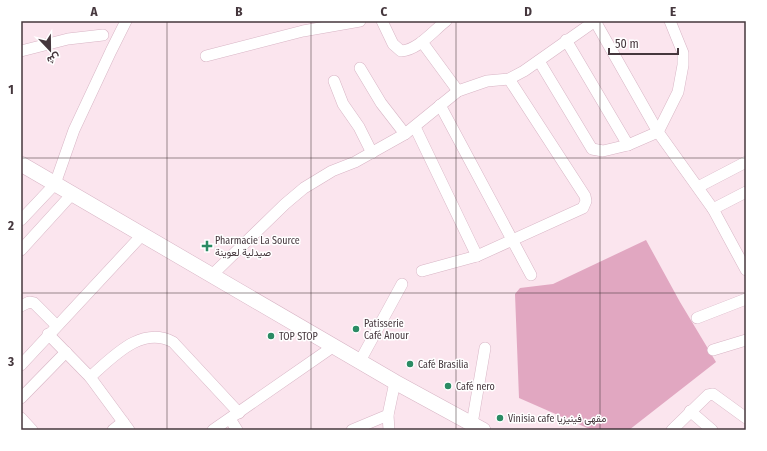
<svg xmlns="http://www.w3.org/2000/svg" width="767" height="451" font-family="'Fira Sans Condensed',Vazirmatn,sans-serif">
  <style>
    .green { fill: #e1a7c1 }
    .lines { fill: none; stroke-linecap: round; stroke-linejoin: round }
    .street-casing { stroke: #d8b5c5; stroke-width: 12 }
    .secondary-casing { stroke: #d8b5c5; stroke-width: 16 }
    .street { stroke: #fff; stroke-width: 11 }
    .secondary { stroke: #fff; stroke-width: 15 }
    .grid { fill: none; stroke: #45373d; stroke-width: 1; stroke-opacity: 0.55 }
    .poi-dot { fill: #2b8b64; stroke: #fff; stroke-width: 1.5 }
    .labels { text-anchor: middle; stroke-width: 3; stroke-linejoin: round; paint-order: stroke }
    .poi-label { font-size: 10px; fill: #45373d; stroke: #fff; text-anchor: start }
    .neatline { fill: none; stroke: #45373d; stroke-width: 1.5 }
    .grid-label { font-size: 13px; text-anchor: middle; font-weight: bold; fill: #45373d }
  </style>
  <rect width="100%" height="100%" fill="#fbe5ee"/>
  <path class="green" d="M646 240 680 302 716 362 629 430H592L519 398 515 294 520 288 553 284Z"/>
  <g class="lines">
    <defs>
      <g id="street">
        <path d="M382 21 393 44 401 51C418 50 433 31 446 21"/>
        <path d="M595 21 658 132 713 209 746 270"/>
        <path d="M566 40 628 145"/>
        <path d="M422 42 458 91"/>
        <path d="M21 51 68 39 103 35"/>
        <path d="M206 56 303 31 360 21"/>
        <path d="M539 61 592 149 603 151 628 145 658 132 678 92 683 65V53L670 21"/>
        <path d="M360 68 381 103 405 134"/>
        <path d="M334 81 343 104 359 127 372 153"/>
        <path d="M440 105 531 275"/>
        <path d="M415 127 477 256"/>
        <path d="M698 187 746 162"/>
        <path d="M713 209 746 192"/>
        <path d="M21 220 55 184 74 130 111 51 126 21"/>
        <path d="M21 250 72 194"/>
        <path d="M422 271 477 256 583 208 586 201 585 196 509 79"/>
        <path d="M212 275 285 204 304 188 332 171 355 162 405 134 458 91 487 81 509 79 524 71 595 21"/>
        <path d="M21 306 29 302 34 303 56 325"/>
        <path d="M697 318 746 299"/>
        <path d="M48 334 90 377C113 357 141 325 173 342L239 413"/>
        <path d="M713 350 746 340"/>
        <path d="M360 361 402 284"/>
        <path d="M21 365 142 235"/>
        <path d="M90 377 129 430"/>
        <path d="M21 398 66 352"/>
        <path d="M690 411 712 430"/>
        <path d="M21 418 32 430"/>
        <path d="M230 419 237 430"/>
        <path d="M472 424 485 348"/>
        <path d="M113 430 123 422"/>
        <path d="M213 430 334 346"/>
        <path d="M352 430 388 415"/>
        <path d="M389 430 388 415 395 382"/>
        <path d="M672 430 708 395 713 394 746 418"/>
      </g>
      <path id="secondary" d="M21 164 395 382 483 430"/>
    </defs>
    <use href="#street" class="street-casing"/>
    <use href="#secondary" class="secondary-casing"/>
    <use href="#street" class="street"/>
    <use href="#secondary" class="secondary"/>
  </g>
  <path class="grid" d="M167 21V430M311 21V430M456 21V430M600 21V430M21 158H746M21 293H746"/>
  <g class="poi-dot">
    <path d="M205 240h4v4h4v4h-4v4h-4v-4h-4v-4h4z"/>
    <circle cx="356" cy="329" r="4"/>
    <circle cx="271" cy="336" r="4"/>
    <circle cx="410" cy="364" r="4"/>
    <circle cx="448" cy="386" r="4"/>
    <circle cx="500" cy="418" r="4"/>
  </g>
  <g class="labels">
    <g class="poi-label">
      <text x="215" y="244">Pharmacie La Source<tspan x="215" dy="12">صيدلية لعوينة</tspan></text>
      <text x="364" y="327">Patisserie<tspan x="364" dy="12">Café Anour</tspan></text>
      <text x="279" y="340">TOP STOP</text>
      <text x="418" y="368">Café Brasilia</text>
      <text x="456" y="390">Café nero</text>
      <text x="508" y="422">Vinisia cafe مقهى فينيزيا</text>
    </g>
  </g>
  <rect width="767" height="451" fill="none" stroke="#ffffff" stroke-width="44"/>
  <g transform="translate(50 50) rotate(158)" stroke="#ffffff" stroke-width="3" paint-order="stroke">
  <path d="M0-3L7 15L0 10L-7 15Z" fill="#45373d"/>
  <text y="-6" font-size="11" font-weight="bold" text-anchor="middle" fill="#45373d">ش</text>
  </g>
  <path d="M609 48v6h69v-6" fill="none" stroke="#45373d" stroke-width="2"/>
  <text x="615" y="48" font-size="12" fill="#45373d" stroke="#ffffff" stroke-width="3" paint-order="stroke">50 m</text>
  <rect x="22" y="22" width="723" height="407" class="neatline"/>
  <g class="grid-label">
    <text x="94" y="16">A</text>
    <text x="239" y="16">B</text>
    <text x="384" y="16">C</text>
    <text x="528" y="16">D</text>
    <text x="673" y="16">E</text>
    <text x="11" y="94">1</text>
    <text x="11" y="230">2</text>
    <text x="11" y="366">3</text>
  </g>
</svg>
